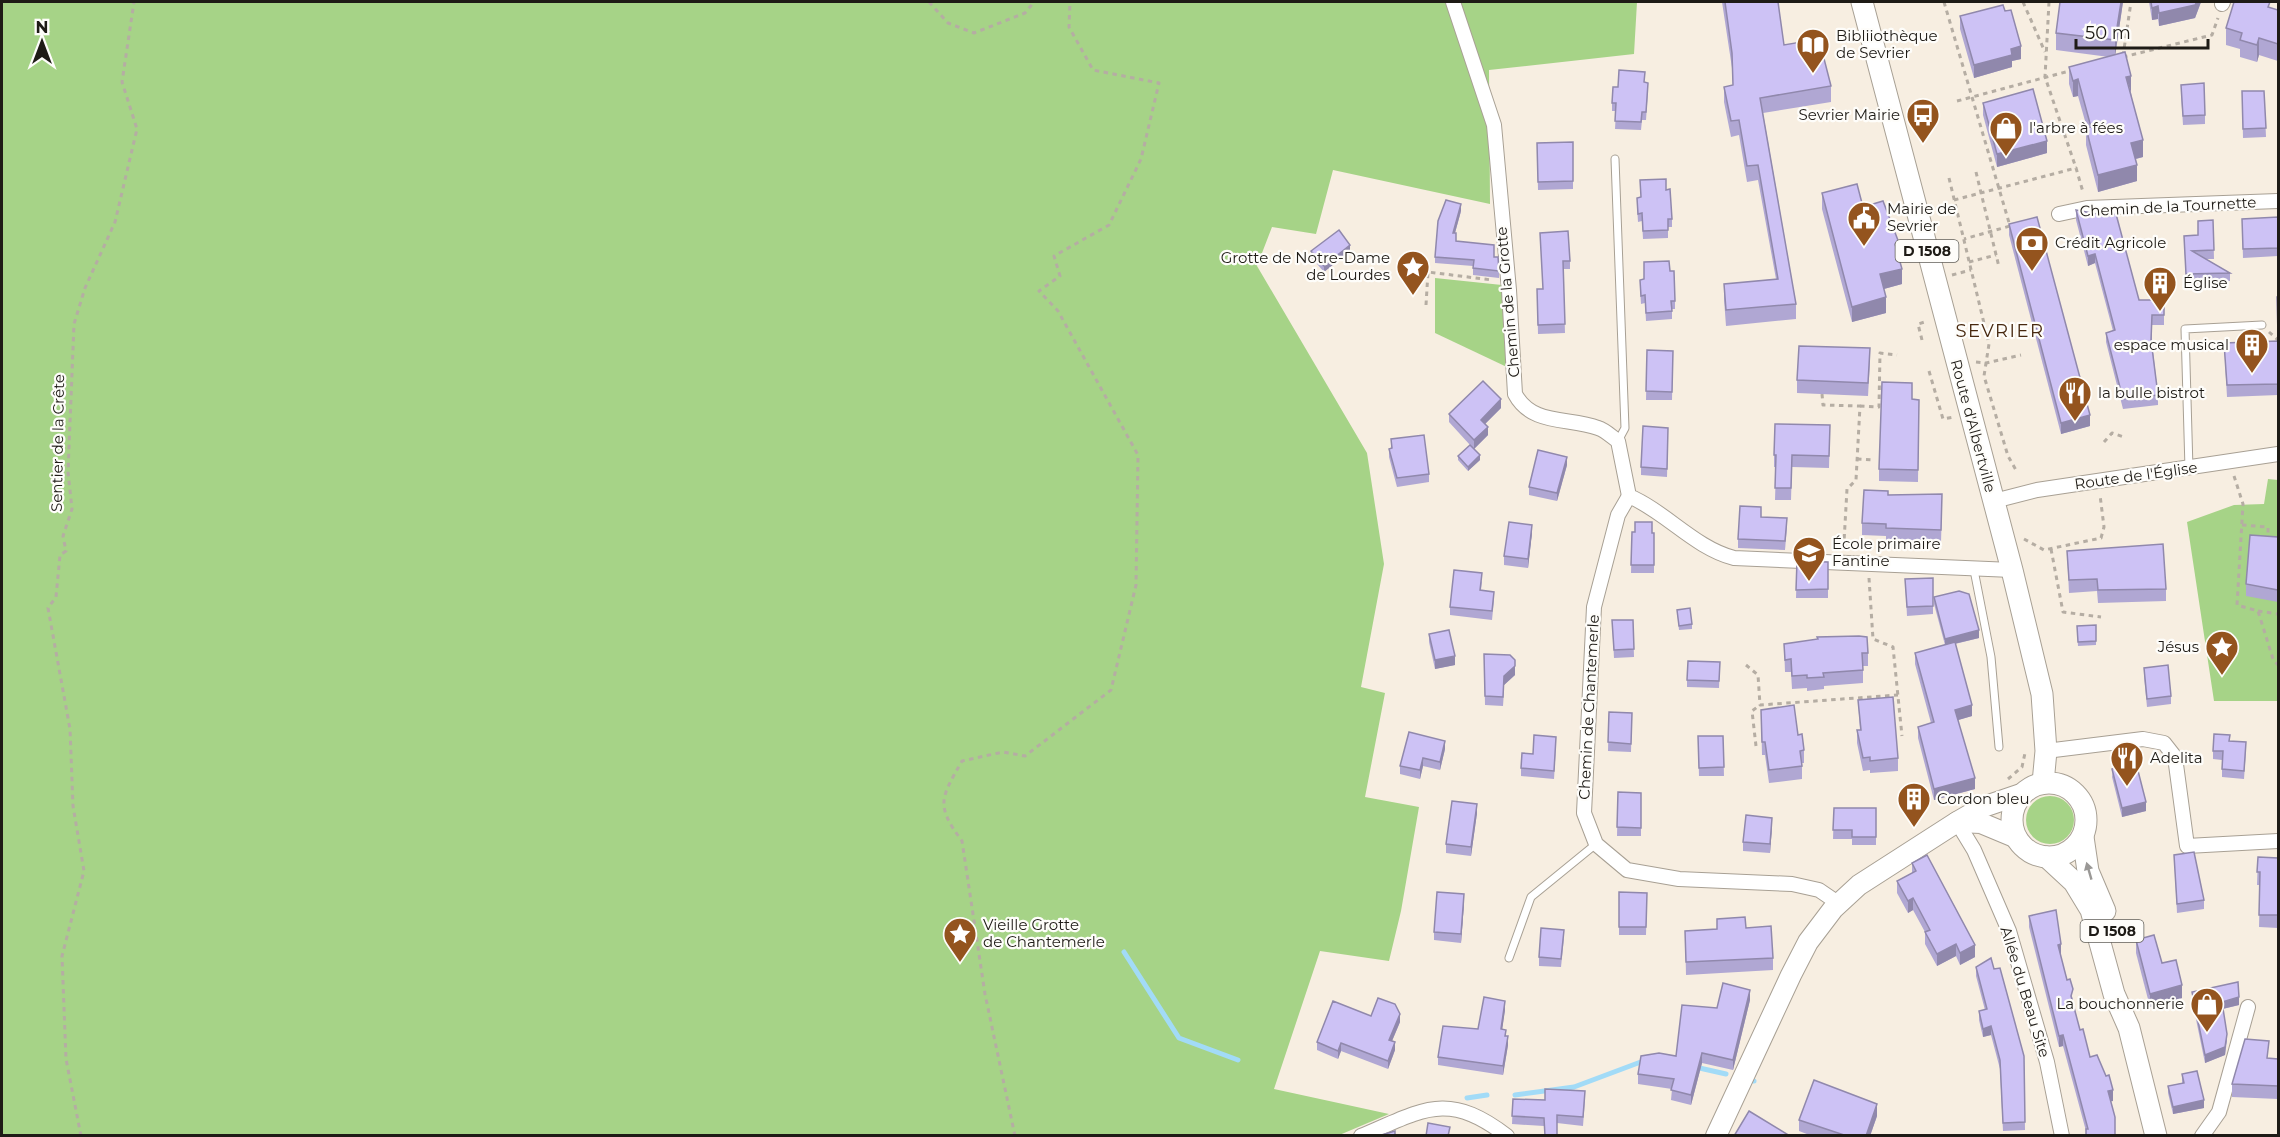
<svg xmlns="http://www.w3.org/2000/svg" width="2280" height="1137" font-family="Montserrat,sans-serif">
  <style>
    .green { fill: #a6d387 }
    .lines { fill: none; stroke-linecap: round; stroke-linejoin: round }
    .stream { stroke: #a2dbf7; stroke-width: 5 }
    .lane-casing { stroke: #a8a094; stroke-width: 9 }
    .street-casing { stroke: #a8a094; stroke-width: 16 }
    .secondary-casing { stroke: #a8a094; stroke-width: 22 }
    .primary-casing { stroke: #a8a094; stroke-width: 23 }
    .path { stroke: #b5ada3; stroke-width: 3; stroke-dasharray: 4.5 4.5; stroke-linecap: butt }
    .lane { stroke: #fff; stroke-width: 7 }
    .street { stroke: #fff; stroke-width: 14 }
    .secondary { stroke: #fff; stroke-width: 20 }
    .primary { stroke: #fff; stroke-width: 21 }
    .wall { fill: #b0a7d3 }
    .shaded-wall { fill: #9088ac }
    .building { fill: #cdc2f5; stroke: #9088ac; stroke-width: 1.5 }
    .oneway { fill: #9a9896 }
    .labels { text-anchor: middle; stroke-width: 4.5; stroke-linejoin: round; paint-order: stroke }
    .shield { fill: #fefdfa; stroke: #615f5a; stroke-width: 1.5 }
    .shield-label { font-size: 14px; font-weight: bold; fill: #1e1b16 }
    .poi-label { font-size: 15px; fill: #1e1b16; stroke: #fefdfa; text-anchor: start }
    .street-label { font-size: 15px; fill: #1e1b16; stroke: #fefdfa }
    .quarter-label { font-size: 18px; letter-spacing: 1.5px; fill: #47280f; stroke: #fefdfa }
  </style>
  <rect width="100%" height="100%" fill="#f7eee1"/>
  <g class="green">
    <path d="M2 2H1637L1634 54 1489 70 1490 204 1333 170 1316 234 1272 227 1257 266 1367 453 1384 564 1361 687 1385 693 1365 797 1419 807 1401 911 1389 961 1320 951 1274 1089 1389 1114 1337 1136H2Z"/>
    <path d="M1435 278 1502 285 1509 368 1435 333Z"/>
    <path d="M2268 479 2278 480V701H2214L2187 522 2234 505 2264 504Z"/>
    <circle cx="2050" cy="820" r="24"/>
  </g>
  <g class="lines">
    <g class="stream">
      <path d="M1124 952 1179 1038 1238 1060"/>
      <path d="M1695 1067 1726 1074"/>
      <path d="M1753 1081H1754"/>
      <path d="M1515 1095 1574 1087 1646 1060"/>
      <path d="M1467 1098 1487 1095"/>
    </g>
    <defs>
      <g id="lane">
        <path d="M1615 159 1625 428 1618 441"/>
        <path d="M2189 469 2185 329 2262 325"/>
        <path d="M1974 570 1991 657 1999 747"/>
        <path d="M1509 958 1531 897 1596 844"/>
      </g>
      <g id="street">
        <path d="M1453 2 1494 125 1509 290 1515 394C1532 426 1569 417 1598 428 1605 430 1612 437 1618 441L1629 496C1666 512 1695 548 1734 558L2012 570"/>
        <path d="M2222 4 2223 2"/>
        <path d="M2059 214 2087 208 2278 201"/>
        <path d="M1629 496 1618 515 1594 607 1584 813 1596 844 1627 870 1679 879 1792 884 1819 890 1838 903"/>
        <path d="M1994 501 2037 490 2278 454"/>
        <path d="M2046 751 2143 739 2164 743 2175 757 2187 846 2278 841"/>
        <path d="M1957 822 1974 850 2009 931 2047 1062 2062 1136"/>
        <path d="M1361 1136C1423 1110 1447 1090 1507 1136"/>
        <path d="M2202 1136 2219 1112 2248 1007"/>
      </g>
      <g id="secondary">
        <path d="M1957 822 1981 823 2017 838"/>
        <path d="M1716 1136 1791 975 1808 942 1833 909 1859 885 1957 822 1983 807 2024 793"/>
      </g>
      <g id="primary">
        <path d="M1862 2 2012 570 2042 694 2046 751 2043 783"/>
        <circle cx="2049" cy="820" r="37"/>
        <path d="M2083 837 2088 871 2105 911"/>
        <path d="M2047 857 2074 882 2091 910 2114 994 2129 1028 2156 1136"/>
      </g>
    </defs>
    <use href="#lane" class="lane-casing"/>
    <use href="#street" class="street-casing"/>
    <use href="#secondary" class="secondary-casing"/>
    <use href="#primary" class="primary-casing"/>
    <g class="path">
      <path d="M929 2 948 23 974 33 1025 13 1034 2"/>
      <path d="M1944 2 2010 226 1964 239"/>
      <path d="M2023 2 2045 52"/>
      <path d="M2049 2 2045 77 2076 168"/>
      <path d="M2123 56 2131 2"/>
      <path d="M2123 57 2212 35 2218 18"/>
      <path d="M1957 101 2073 70"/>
      <path d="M1976 172 1999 267"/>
      <path d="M1949 178 1989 344 1984 376 2008 456 2016 470"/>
      <path d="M1954 200 2076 168 2083 192"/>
      <path d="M1969 262 1996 255"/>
      <path d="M1952 275 1971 270"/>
      <path d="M1426 305 1428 272 1492 280"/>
      <path d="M2269 332 2278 340"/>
      <path d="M1922 340 1918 324 1928 321"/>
      <path d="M1976 362 1986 363 2021 355"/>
      <path d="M1929 371 1943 419 1954 417"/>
      <path d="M1822 394 1823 405 1860 406 1856 480 1847 489 1844 542"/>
      <path d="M1860 406 1879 407 1880 353 1897 355"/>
      <path d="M2104 442 2112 433 2124 437"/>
      <path d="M1857 459 1873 460"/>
      <path d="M2234 476 2243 504 2237 605 2258 611 2273 659 2278 665"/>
      <path d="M2242 525 2268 527V541"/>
      <path d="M2024 539 2044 550 2101 538 2104 527 2100 495"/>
      <path d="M2051 549 2063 612 2101 617"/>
      <path d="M1869 578 1873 639 1893 647 1902 736"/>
      <path d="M2258 611 2278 614"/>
      <path d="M1746 665 1758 675 1760 705 1898 695"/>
      <path d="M1756 746 1752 711 1760 705"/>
      <path d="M2008 779 2022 767 2025 753"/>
      <path d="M81 1136 66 1059 62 956 84 871 73 806 70 729 48 608 56 597 60 555 66 551 63 536 72 509 68 472 74 324 85 288 115 222 137 129 122 82 134 2"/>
      <path d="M1015 1136 985 994 962 841C935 805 941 798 962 761L1003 752 1025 756 1111 690 1136 585 1138 455 1058 311 1039 291 1060 276 1054 256 1109 225 1141 159 1159 83 1093 70 1069 27 1070 2"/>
    </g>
    <use href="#lane" class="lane"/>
    <use href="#street" class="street"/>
    <use href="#secondary" class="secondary"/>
    <use href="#primary" class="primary"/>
  </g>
  <g class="wall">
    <path d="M1722 2H1778L1784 45 1831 86V102L1763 113 1796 304V319L1726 326 1724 299V284L1776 279 1758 180 1747 182 1739 135 1731 137 1724 102V87L1733 85 1732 68Z"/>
    <path d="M2060 2H2123L2115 55 2131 93 2143 157 2136 159 2137 181 2098 192 2086 145V128H2087L2078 96 2073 97 2069 84V67L2109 57 2056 50V33Z"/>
    <path d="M2149 2H2201L2195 18 2159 26 2158 19 2152 20Z"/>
    <path d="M2270 8 2278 10V61L2259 55 2257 62 2240 57V49L2226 45V28Z"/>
    <path d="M1960 16 2021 59 2012 61V67L1974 78 1960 29Z"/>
    <path d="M1644 82 1648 91 1646 120H1642L1641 130 1615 129 1616 111H1612V103L1618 87Z"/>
    <path d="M2242 91H2264L2266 137 2243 138Z"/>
    <path d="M2181 93 2205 115V124L2183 125Z"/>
    <path d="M1983 103 2047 153 1997 167 1983 115Z"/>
    <path d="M1573 142V189L1538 190 1537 143Z"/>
    <path d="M1666 190 1672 219V227H1668V238L1643 239 1642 221 1638 222 1637 206 1641 198Z"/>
    <path d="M1822 193 1863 207 1899 259 1902 284 1884 289 1886 313 1852 322 1822 209Z"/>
    <path d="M2076 210 2139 300H2164V325H2152V342L2158 395V405L2123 409 2106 342V333L2113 331 2095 263 2088 266 2076 220Z"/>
    <path d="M1461 211 1455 233 1456 241 1494 257 1499 271V278L1473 275V266L1435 263V257Z"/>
    <path d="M2278 217V256L2243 258 2242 219Z"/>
    <path d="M2213 220 2214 259H2206L2230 273V281L2186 283 2184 236 2198 235Z"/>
    <path d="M2009 224 2090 426 2061 434 2009 235Z"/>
    <path d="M1540 233 1570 261V269H1563L1565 333 1538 334 1537 289H1543Z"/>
    <path d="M1311 251H1350L1324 272 1311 257Z"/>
    <path d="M1670 271 1675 301V309H1672V319L1646 321 1645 303 1641 304 1640 288 1644 279Z"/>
    <path d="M2278 297V395L2227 397 2224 343 2278 341Z"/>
    <path d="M1647 350 1673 351 1672 400H1646Z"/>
    <path d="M1870 361 1868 396 1797 393V380Z"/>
    <path d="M1912 399 1919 400 1918 482 1879 481V469Z"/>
    <path d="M1501 408 1485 424 1488 435 1474 449 1480 460 1468 471 1458 460V456L1470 445 1449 422V414Z"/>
    <path d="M1830 425 1829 468 1792 467 1791 500H1775L1776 467H1774V455Z"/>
    <path d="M1668 437 1667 477 1641 475V467Z"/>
    <path d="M1391 439 1429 474V482L1397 487 1389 457V449L1391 448Z"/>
    <path d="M1567 465 1557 501 1529 495V487Z"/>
    <path d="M1888 495 1942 506 1941 543 1886 540V536L1862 535V523Z"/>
    <path d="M1761 517 1787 527 1785 550 1738 548V539Z"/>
    <path d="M1632 532 1654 533V573H1631Z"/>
    <path d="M1532 533 1528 568 1504 565V556Z"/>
    <path d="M2278 537V602L2246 596V584Z"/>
    <path d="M2067 551 2166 589V601L2098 603 2097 591 2069 593Z"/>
    <path d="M1797 561 1828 562V598H1796Z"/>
    <path d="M1933 578V614L1907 616 1905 579Z"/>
    <path d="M1482 581 1481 590 1494 600 1492 620 1450 615V607Z"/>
    <path d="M1934 597 1979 638 1955 644 1972 716 1958 720 1975 789 1934 800 1918 738V727L1931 723 1915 664V653L1945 645 1934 604Z"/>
    <path d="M1677 610 1692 624V629L1679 630Z"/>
    <path d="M1612 620H1633L1634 657 1614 658Z"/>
    <path d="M2077 626 2096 641V645L2078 646Z"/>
    <path d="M1429 634 1455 665 1435 669 1429 642Z"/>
    <path d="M1784 644 1868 653V666H1863V683L1824 686V689L1807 691V688L1792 689 1791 672H1785Z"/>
    <path d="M1484 654 1515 675 1504 685 1503 706 1485 705Z"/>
    <path d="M1720 662 1719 688 1687 687V680Z"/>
    <path d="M2144 668 2171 696V704L2147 707 2144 676Z"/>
    <path d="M1858 700 1898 758V771L1870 773V770L1863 771 1857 743V730H1860Z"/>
    <path d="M1761 710 1798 735 1804 750V763H1802V779L1769 783 1765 755H1762Z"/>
    <path d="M1609 712 1632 713 1631 752 1608 751Z"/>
    <path d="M1698 736H1723L1724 776H1699Z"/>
    <path d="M2230 741 2246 750 2244 779 2222 777V760L2213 759V751Z"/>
    <path d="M1556 745 1554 779 1521 776V768Z"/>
    <path d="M1445 749 1440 770 1423 766 1420 779 1400 774V766Z"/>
    <path d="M2114 761 2146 811 2122 817 2112 777Z"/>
    <path d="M1618 792 1641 793V836H1617Z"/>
    <path d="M1834 808H1876V845H1852V839H1833Z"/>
    <path d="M1477 813 1471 856 1446 853V844Z"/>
    <path d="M1772 826 1770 853 1743 851V842Z"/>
    <path d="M2174 855 2204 900V909L2177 913Z"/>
    <path d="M2258 857 2278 858V928L2259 927 2260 885H2257Z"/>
    <path d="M1912 863 1975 957 1960 965 1956 956 1937 966 1925 944V932L1913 910 1908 913 1897 893V881L1912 873Z"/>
    <path d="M1619 892 1647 893 1646 935H1619Z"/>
    <path d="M1464 903 1461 943 1434 940V932Z"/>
    <path d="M2029 916 2061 954 2060 955 2073 1000V1002L2080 1030 2090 1057 2113 1101H2111L2086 1131 2063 1046 2059 1047 2029 927Z"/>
    <path d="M1717 919 1746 928 1773 958V970L1686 975 1685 931 1717 929Z"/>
    <path d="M1564 938 1561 967 1539 966V957Z"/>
    <path d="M2136 940 2162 963 2182 998 2150 1007 2136 953Z"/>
    <path d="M1976 967 1994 969 2024 1056 2025 1130 2003 1131 2000 1069 1991 1035 1983 1037 1979 1020V1011L1985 1010 1976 976Z"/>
    <path d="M2192 992 2239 1005 2223 1009 2227 1041 2225 1055 2205 1063 2192 1000Z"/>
    <path d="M1750 1000 1733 1070 1702 1063 1691 1105 1671 1100 1672 1089 1638 1084V1074L1676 1056 1717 1008Z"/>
    <path d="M1505 1010 1502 1029 1506 1036 1508 1045 1503 1075 1438 1065V1057Z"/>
    <path d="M1371 1016 1400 1022 1392 1041 1395 1050 1388 1069 1341 1051 1338 1059 1317 1050V1042Z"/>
    <path d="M2278 1059V1099L2232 1097V1084Z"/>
    <path d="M2182 1074 2204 1108 2173 1114 2168 1093V1086L2182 1083Z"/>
    <path d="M1513 1099 1545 1100 1585 1099 1583 1126 1557 1123V1136H1545L1544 1126 1512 1124Z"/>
    <path d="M1877 1116 1870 1136H1812L1799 1131V1120Z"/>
  </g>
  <g class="shaded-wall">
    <path d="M2121 2H2123L2115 57V40Z"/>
    <path d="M2197 2H2201L2195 18 2159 26V13Z"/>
    <path d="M2158 6V19L2152 20V8Z"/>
    <path d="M2259 38V55L2257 62V45Z"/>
    <path d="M2021 46V59L2012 61V67L1974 78V65L2011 49Z"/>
    <path d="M2131 76V93L2126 77Z"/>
    <path d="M2078 79V96L2073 97V81Z"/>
    <path d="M2143 140V157L2131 160V143Z"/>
    <path d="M2047 141V153L1997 167V154Z"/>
    <path d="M2137 165V181L2098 192V175Z"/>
    <path d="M1461 204V211L1453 240V233Z"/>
    <path d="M1899 243V259L1895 244Z"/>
    <path d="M1350 245V251L1324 272V266Z"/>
    <path d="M2095 254V263L2088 266V256Z"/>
    <path d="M1902 269V284L1880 290V274Z"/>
    <path d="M1886 297V313L1852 322V307Z"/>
    <path d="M1501 399V408L1481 428V420Z"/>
    <path d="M2090 415V426L2061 434V423Z"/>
    <path d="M1488 427V435L1474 449V440Z"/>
    <path d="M1480 455V460L1468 471V467Z"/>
    <path d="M1567 457V465L1557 501V493Z"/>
    <path d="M1532 525V533L1528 568V559Z"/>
    <path d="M1979 630V638L1945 646V639Z"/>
    <path d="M1455 656V665L1435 669V660Z"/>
    <path d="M1515 660V675L1504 685 1503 706 1504 676Z"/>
    <path d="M1972 705V716L1955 721V710Z"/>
    <path d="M1445 741V749L1440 770V762Z"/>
    <path d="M1423 758V766L1420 779V770Z"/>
    <path d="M1975 778V789L1934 800V789Z"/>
    <path d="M2146 802V811L2122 817V808Z"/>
    <path d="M1477 804V813L1471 856V847Z"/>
    <path d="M1772 818V826L1770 853V844Z"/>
    <path d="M1464 894V903L1461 943V934Z"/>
    <path d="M1913 898V910L1908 913V901Z"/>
    <path d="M1956 944V956L1937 966V954Z"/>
    <path d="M2061 944V954L2058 955V945Z"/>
    <path d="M1975 945V957L1960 965V953Z"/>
    <path d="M2182 985V998L2150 1007V994Z"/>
    <path d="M1750 990V1000L1733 1070V1060Z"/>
    <path d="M2239 997V1005L2222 1009V1002Z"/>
    <path d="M1505 1001V1010L1501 1038V1029Z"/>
    <path d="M1400 1014V1022L1389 1048V1040Z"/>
    <path d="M1991 1026V1035L1983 1037V1029Z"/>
    <path d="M2227 1034 2225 1055 2205 1063V1055Z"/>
    <path d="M2063 1035V1046L2059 1047V1036Z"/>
    <path d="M1508 1036V1045L1503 1075V1066Z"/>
    <path d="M1395 1042V1050L1388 1069V1061Z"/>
    <path d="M1341 1043V1051L1338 1059V1051Z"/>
    <path d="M1702 1053V1063L1691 1105V1095Z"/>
    <path d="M2113 1090V1101L2108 1102V1091Z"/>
    <path d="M2204 1100V1108L2173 1114V1107Z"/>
    <path d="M1877 1104V1116L1870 1136H1866Z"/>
  </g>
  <g class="building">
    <path d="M1725 2H1778L1784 45 1819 39 1831 86 1760 98 1796 304 1726 310 1724 284 1778 279 1758 165 1747 166 1739 120 1731 121 1724 87 1733 85 1732 53Z"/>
    <path d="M2060 2H2121L2115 40 2056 33Z"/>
    <path d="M2151 2H2197L2195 5 2159 13 2158 6 2152 8Z"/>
    <path d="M2234 2H2270L2268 7 2278 10V44L2259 38 2257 45 2240 40 2242 33 2226 28Z"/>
    <path d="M2003 5 2005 11 2011 10 2021 46 2011 49 2012 55 1974 65 1960 16Z"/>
    <path d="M2125 52 2131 76 2126 77 2143 140 2131 143 2137 165 2098 175 2086 128 2091 127 2078 79 2073 81 2069 67Z"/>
    <path d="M1619 70 1645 72 1644 82 1648 83 1646 112H1642L1641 122 1615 121 1616 103H1612L1613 87H1618Z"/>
    <path d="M2204 83 2205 115 2183 116 2181 85Z"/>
    <path d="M2033 89 2047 141 1997 154 1983 103Z"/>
    <path d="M2242 91H2264L2266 128 2243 129Z"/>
    <path d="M1573 142V181L1538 182 1537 143Z"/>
    <path d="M1666 179V190L1670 189 1672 219H1668V230L1643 231 1642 213 1638 214 1637 198 1641 197 1640 180Z"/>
    <path d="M1857 184 1863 207 1883 201 1899 243 1895 244 1902 269 1880 274 1886 297 1852 307 1822 193Z"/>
    <path d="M1446 200 1461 204 1453 233H1456V241L1494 245V257H1498L1499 271 1473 268 1474 260 1435 257 1438 221Z"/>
    <path d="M2076 210 2108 216 2116 214 2139 300H2164V315H2152L2151 340 2158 395 2123 399 2106 333 2115 330 2095 254 2088 256Z"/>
    <path d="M2037 217 2090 415 2061 423 2009 224Z"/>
    <path d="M2278 217V248L2243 249 2242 219Z"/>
    <path d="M2213 220 2214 250 2192 251 2230 273 2186 274 2184 236 2198 235V221Z"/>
    <path d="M1339 230 1350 245 1324 266 1311 251Z"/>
    <path d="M1568 231 1570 261H1563L1565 324 1538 325 1537 289H1543L1540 233Z"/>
    <path d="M1669 261 1670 271H1674L1675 301H1671L1672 311 1646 313 1645 295 1641 296 1640 280 1644 279V262Z"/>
    <path d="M2277 297H2278V334Z"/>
    <path d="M2278 341V384L2227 385 2224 343Z"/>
    <path d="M1799 346 1870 348 1868 383 1797 380Z"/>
    <path d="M1647 350 1673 351 1672 392 1646 391Z"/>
    <path d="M1483 381 1501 399 1481 420 1488 427 1474 440 1449 414Z"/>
    <path d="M1882 382 1912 383V399L1919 400 1918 470 1879 469Z"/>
    <path d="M1775 424 1830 425 1829 456 1792 455 1791 488H1775L1776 455H1774Z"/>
    <path d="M1643 426 1668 428 1667 469 1641 467Z"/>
    <path d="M1424 435 1429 474 1397 478 1389 449 1392 448 1391 439Z"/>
    <path d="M1470 445 1480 455 1468 467 1458 456Z"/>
    <path d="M1538 450 1567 457 1557 493 1529 487Z"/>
    <path d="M1864 490 1888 491V495L1942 494 1941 530 1886 528V524L1862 523Z"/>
    <path d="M1740 506 1761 507V517L1787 518 1785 541 1738 539Z"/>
    <path d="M1509 522 1532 525 1528 559 1504 556Z"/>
    <path d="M1635 522H1652V533H1654V565H1631L1632 532H1635Z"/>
    <path d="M2250 535 2278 537V590L2246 584Z"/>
    <path d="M2163 544 2166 589 2098 590 2097 579 2069 580 2067 551Z"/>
    <path d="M1797 561 1828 562V589L1796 590Z"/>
    <path d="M1454 570 1482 573 1480 590 1494 592 1492 611 1450 607Z"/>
    <path d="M1933 578V606L1907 607 1905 579Z"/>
    <path d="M1959 591 1969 594 1979 630 1945 639 1934 597Z"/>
    <path d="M1690 608 1692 624 1679 626 1677 610Z"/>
    <path d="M1612 620H1633L1634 649 1614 650Z"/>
    <path d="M2096 625V641L2078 642 2077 626Z"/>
    <path d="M1449 630 1455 656 1435 660 1429 634Z"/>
    <path d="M1859 636 1867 637 1868 653H1862L1863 670 1823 673 1824 677 1807 678V675L1792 676 1791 659 1785 660 1784 644 1818 639 1817 637Z"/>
    <path d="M1955 642 1972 705 1955 710 1975 778 1934 789 1918 727 1934 722 1915 653Z"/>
    <path d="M1484 654 1510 655 1515 660V666L1504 676 1503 697 1485 696Z"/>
    <path d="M1688 661 1720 662 1719 681 1687 680Z"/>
    <path d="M2168 665 2171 696 2147 699 2144 668Z"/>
    <path d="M1893 697 1898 758 1870 761V757L1863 758 1857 730H1861L1858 700Z"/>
    <path d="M1794 705 1798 735 1802 734 1804 750 1800 751 1802 766 1769 770 1765 742H1762L1761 710Z"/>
    <path d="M1609 712 1632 713 1631 744 1608 742Z"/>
    <path d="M1409 732 1445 741 1440 762 1423 758 1420 770 1400 766Z"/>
    <path d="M2214 734 2230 735 2229 741 2246 742 2244 771 2222 769 2223 751H2213Z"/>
    <path d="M1534 735 1556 737 1554 771 1521 768 1522 753 1533 754Z"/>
    <path d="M1698 736H1723L1724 767 1699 768Z"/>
    <path d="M2131 757 2133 764 2136 763 2146 802 2122 808 2112 769 2115 768 2114 761Z"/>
    <path d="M1618 792 1641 793V828L1617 827Z"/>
    <path d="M1452 801 1477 804 1471 847 1446 844Z"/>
    <path d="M1834 808H1876V837H1852V830H1833Z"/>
    <path d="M1746 815 1772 818 1770 844 1743 842Z"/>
    <path d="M2194 852 2204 900 2177 904 2174 855Z"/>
    <path d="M1927 855 1975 945 1960 953 1956 944 1937 954 1925 932 1930 930 1913 898 1908 901 1897 881 1916 871 1912 863Z"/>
    <path d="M2258 857 2278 858V915H2259L2260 872H2257Z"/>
    <path d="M1437 892 1464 894 1461 934 1434 932Z"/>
    <path d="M1619 892 1647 893 1646 927H1619Z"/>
    <path d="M2056 910 2061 944 2058 945 2067 980 2070 979 2073 989 2071 996 2080 1030 2083 1029 2090 1057 2097 1055 2106 1076 2109 1075 2113 1090 2108 1091 2115 1117V1136H2086V1129H2088L2063 1035 2059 1036 2029 916Z"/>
    <path d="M1745 917 1746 928 1771 926 1773 958 1686 962 1685 931 1717 929V919Z"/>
    <path d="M1541 928 1564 930 1561 959 1539 957Z"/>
    <path d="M2154 935 2162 963 2176 960 2182 985 2150 994 2136 940Z"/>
    <path d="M1991 958 1994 969 2000 968 2024 1056 2025 1122 2003 1123 2000 1060 1991 1026 1983 1029 1979 1011 1987 1009 1976 967Z"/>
    <path d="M2238 982 2239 997 2222 1002 2227 1034 2225 1047 2205 1055 2192 992Z"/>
    <path d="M1723 983 1750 990 1733 1060 1702 1053 1691 1095 1671 1090 1674 1079 1638 1074 1641 1056 1659 1053 1676 1056 1682 1005 1717 1008Z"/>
    <path d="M1484 997 1505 1001 1501 1029 1506 1030 1505 1036H1508L1503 1066 1438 1057 1443 1026 1478 1029Z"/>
    <path d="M1378 998 1395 1004 1400 1014 1389 1040 1395 1042 1388 1061 1341 1043 1338 1051 1317 1042 1333 1001 1371 1016Z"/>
    <path d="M2245 1039 2269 1041 2267 1058 2278 1059V1086L2232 1084Z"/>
    <path d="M2197 1071 2204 1100 2173 1107 2168 1086 2184 1083 2182 1074Z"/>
    <path d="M1814 1080 1877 1104 1866 1136H1847L1799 1120Z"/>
    <path d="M1545 1089 1585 1091 1583 1117 1557 1115V1136H1545L1544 1118 1512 1116 1513 1099 1545 1100Z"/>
    <path d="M1749 1111 1790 1136H1734Z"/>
    <path d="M1428 1123 1450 1127 1448 1136H1426Z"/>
    <path d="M1395 1131V1136H1378Z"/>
  </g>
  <defs><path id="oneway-solid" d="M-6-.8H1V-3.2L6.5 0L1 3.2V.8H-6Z" transform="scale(1.5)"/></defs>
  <use class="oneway" href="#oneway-solid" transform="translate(2089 871) rotate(-106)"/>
  <defs>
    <symbol id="library-pin" viewBox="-11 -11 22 30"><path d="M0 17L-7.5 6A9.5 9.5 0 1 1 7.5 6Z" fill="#94541e" stroke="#fefdfa"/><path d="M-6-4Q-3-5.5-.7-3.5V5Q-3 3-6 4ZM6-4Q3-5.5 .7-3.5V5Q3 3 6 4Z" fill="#fff"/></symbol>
    <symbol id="bus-pin" viewBox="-11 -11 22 30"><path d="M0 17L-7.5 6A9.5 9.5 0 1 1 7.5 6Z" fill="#94541e" stroke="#fefdfa"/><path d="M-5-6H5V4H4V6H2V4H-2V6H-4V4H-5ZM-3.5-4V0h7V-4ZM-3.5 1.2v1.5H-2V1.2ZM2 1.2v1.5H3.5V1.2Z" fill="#fff"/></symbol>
    <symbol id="shop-pin" viewBox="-11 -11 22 30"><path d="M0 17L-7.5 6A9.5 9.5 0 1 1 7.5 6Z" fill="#94541e" stroke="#fefdfa"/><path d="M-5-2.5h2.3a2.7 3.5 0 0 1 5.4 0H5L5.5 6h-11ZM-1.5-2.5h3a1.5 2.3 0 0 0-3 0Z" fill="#fff"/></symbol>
    <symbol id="civic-pin" viewBox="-11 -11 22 30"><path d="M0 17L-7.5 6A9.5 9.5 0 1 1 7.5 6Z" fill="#94541e" stroke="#fefdfa"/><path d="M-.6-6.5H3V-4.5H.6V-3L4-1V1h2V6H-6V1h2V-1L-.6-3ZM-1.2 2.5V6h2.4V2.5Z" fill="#fff"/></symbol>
    <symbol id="bank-pin" viewBox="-11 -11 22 30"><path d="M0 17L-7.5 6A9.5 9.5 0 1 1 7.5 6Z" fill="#94541e" stroke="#fefdfa"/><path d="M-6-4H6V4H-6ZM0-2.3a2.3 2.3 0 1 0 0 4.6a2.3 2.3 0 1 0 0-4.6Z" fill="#fff"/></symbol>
    <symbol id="sight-pin" viewBox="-11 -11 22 30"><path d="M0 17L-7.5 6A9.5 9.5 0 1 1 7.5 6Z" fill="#94541e" stroke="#fefdfa"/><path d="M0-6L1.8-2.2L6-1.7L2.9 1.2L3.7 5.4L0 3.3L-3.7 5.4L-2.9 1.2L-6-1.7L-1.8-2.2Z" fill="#fff"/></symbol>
    <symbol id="building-pin" viewBox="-11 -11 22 30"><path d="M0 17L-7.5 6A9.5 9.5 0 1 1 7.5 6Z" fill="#94541e" stroke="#fefdfa"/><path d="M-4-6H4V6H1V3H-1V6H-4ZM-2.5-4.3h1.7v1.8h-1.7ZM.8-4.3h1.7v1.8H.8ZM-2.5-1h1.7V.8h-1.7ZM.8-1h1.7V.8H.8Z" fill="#fff"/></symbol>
    <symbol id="restaurant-pin" viewBox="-11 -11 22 30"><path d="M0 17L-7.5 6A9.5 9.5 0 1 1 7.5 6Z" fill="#94541e" stroke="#fefdfa"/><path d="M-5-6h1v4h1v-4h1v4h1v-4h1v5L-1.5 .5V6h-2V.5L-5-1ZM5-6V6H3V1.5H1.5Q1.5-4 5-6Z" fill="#fff"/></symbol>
    <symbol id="school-pin" viewBox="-11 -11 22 30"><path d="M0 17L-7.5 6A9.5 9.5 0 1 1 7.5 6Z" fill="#94541e" stroke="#fefdfa"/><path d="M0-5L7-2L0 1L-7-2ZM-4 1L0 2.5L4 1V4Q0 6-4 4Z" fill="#fff"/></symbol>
  </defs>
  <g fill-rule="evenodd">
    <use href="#library-pin" x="1794" y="26" width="38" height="52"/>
    <use href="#bus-pin" x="1904" y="96" width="38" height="52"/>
    <use href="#shop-pin" x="1987" y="109" width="38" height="52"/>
    <use href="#civic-pin" x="1845" y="199" width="38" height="52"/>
    <use href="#bank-pin" x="2013" y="224" width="38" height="52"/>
    <use href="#sight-pin" x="1394" y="248" width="38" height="52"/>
    <use href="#building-pin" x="2141" y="264" width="38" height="52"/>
    <use href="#building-pin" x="2233" y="326" width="38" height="52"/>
    <use href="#restaurant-pin" x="2056" y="374" width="38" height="52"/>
    <use href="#school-pin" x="1790" y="534" width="38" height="52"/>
    <use href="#sight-pin" x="2203" y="628" width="38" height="52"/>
    <use href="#restaurant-pin" x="2108" y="739" width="38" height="52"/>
    <use href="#building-pin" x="1895" y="780" width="38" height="52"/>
    <use href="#sight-pin" x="941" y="915" width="38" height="52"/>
    <use href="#shop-pin" x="2188" y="985" width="38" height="52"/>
  </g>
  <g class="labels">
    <g class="shield">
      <rect x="1895.5" y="240" width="63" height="22" rx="4.5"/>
      <rect x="2080.5" y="920" width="63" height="22" rx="4.5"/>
    </g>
    <g class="shield-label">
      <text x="1927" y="256">D 1508</text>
      <text x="2112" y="936">D 1508</text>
    </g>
    <g class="poi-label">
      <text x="1836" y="41">Bibliiothèque<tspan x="1836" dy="17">de Sevrier</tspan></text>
      <text x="1900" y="120" text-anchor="end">Sevrier Mairie</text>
      <text x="2029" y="133">l'arbre à fées</text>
      <text x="1887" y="214">Mairie de<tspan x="1887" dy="17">Sevrier</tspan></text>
      <text x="2055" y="248">Crédit Agricole</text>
      <text x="1390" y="263" text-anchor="end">Grotte de Notre-Dame<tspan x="1390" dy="17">de Lourdes</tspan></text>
      <text x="2183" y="288">Église</text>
      <text x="2229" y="350" text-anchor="end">espace musical</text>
      <text x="2098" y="398">la bulle bistrot</text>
      <text x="1832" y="549">École primaire<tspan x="1832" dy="17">Fantine</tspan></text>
      <text x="2199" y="652" text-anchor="end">Jésus</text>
      <text x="2150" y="763">Adelita</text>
      <text x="1937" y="804">Cordon bleu</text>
      <text x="983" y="930">Vieille Grotte<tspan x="983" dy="17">de Chantemerle</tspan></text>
      <text x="2184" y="1009" text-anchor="end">La bouchonnerie</text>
    </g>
    <g class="street-label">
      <text transform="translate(2168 207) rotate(-3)" y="5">Chemin de la Tournette</text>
      <text transform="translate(1508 302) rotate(-95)" y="5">Chemin de la Grotte</text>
      <text transform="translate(1973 426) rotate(75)" y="5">Route d'Albertville</text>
      <text transform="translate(58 443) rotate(-89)" y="5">Sentier de la Crête</text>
      <text transform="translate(2136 476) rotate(-8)" y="5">Route de l'Église</text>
      <text transform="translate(1589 707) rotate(-87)" y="5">Chemin de Chantemerle</text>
      <text transform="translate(2025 992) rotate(73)" y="5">Allée du Beau Site</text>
    </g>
    <g class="quarter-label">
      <text x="2000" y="337">SEVRIER</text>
    </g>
  </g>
  <rect width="2280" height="1137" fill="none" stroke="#1e1b16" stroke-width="6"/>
  <g transform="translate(42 42)" stroke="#fefdfa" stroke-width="4.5" paint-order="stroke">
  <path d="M0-4.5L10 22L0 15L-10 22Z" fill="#1e1b16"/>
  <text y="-9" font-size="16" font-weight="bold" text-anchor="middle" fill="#1e1b16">N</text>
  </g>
  <path d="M2076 39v9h132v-9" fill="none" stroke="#1e1b16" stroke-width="3"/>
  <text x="2085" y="39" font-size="18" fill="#1e1b16" stroke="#fefdfa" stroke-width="4.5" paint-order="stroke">50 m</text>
</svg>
